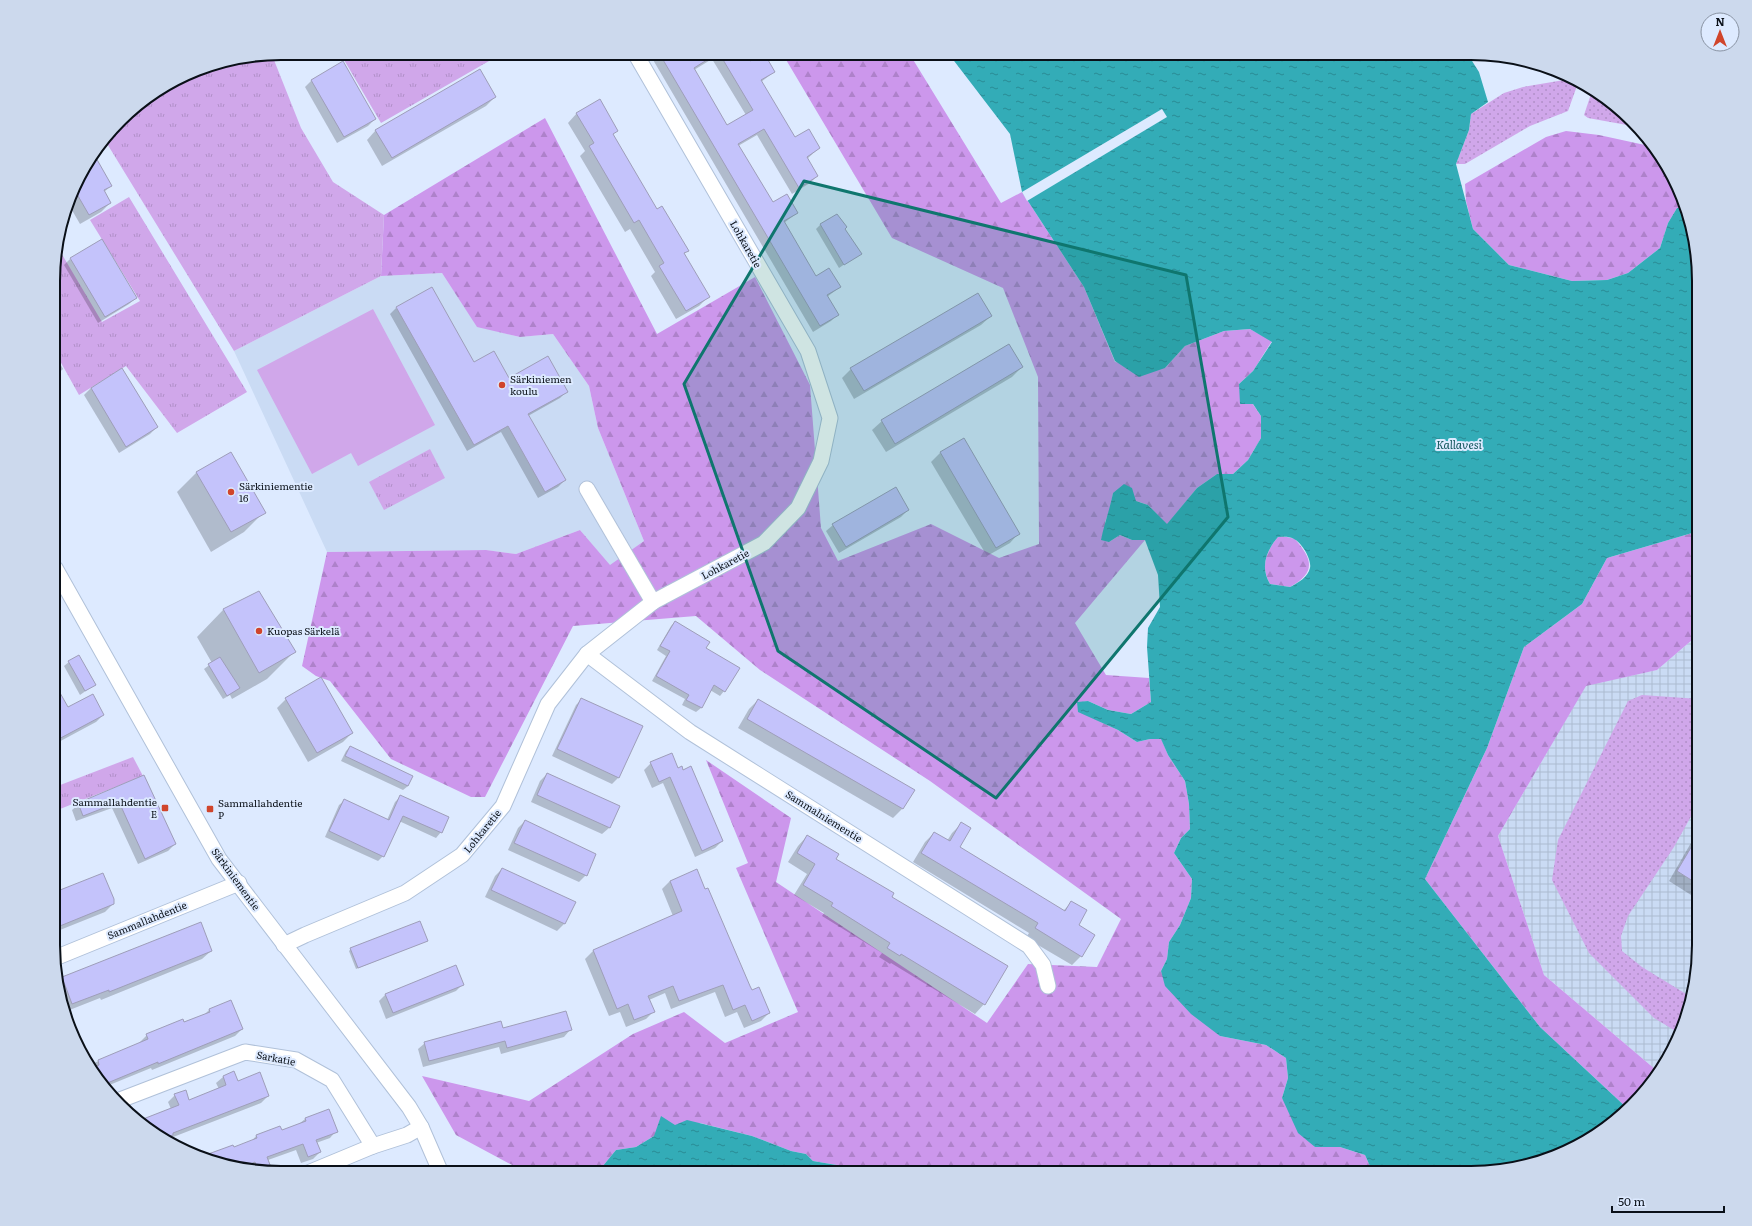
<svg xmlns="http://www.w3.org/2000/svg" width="1752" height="1226" font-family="Literata,serif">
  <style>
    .built { fill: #cadbf4 }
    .industrial { fill: url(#industrial-grid) }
    .grass { fill: url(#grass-dots) }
    .forest { fill: url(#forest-firs) }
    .park { fill: url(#park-tufts) }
    .pitch { fill: #d0a7ea }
    .water { fill: url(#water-ripples); fill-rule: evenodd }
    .pier { fill: #ddeaff }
    .shadow { fill: #0003; fill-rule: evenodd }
    .building { fill: #c4c3fb; stroke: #9e9eb9 }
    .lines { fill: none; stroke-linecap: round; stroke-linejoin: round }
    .minor-casing { stroke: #b0c1d9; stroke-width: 17 }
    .minor { stroke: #fff; stroke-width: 15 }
    .marked { fill: #0f766e; fill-opacity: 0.2; stroke: #0f766e; stroke-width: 3; stroke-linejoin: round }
    .poi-dot { fill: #d0452c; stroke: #ddeaff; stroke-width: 1.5 }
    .labels { text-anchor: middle; stroke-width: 4; stroke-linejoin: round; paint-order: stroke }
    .street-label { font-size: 10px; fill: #0a1018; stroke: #ddeaff }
    .poi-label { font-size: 10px; fill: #0a1018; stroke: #ddeaff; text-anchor: start }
    .water-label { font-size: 11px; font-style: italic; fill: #0d5258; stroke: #ddeaff }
    .rim { fill: none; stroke: #0a1018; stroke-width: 2 }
  </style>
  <defs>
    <pattern id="industrial-grid" width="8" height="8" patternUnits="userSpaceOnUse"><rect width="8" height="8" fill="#cadbf4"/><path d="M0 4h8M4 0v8" fill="none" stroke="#acbbd0"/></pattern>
    <pattern id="grass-dots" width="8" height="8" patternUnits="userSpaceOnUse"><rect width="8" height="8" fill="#d0a7ea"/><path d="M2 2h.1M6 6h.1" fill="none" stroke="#b18fc8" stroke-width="1.8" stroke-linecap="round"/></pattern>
    <pattern id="forest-firs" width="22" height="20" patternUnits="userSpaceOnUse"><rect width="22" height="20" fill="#cc97ec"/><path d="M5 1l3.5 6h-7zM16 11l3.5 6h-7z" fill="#ae81ca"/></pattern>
    <pattern id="park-tufts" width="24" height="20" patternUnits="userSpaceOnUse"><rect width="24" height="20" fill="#d0a7ea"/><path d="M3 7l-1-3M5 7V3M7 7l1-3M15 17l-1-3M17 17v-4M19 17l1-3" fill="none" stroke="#b18fc8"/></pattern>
    <pattern id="water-ripples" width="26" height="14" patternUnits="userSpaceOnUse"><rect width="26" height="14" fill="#33acb7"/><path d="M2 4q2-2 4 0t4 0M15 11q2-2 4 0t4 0" fill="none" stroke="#298b94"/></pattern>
  </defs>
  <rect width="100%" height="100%" fill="#ddeaff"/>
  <path class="built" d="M442 273 477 326 519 337 553 334 589 386 598 428 644 541 610 566 580 530 516 554 485 550 327 552 234 351 381 276Z"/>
  <path class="industrial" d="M1699 634V959L1687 1018 1659 1070H1656L1544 975 1498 836 1586 685 1657 670Z"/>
  <g class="grass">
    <path d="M1570 79 1578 83 1568 111 1530 126 1465 164H1456L1469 130 1471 114 1504 93 1523 87Z"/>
    <path d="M1592 91 1610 100 1638 127 1588 118 1584 115Z"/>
    <path d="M1642 695 1699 699V802L1674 847 1628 916 1621 936 1622 951 1642 967 1691 997 1687 1018 1679 1033 1654 1018 1589 953 1552 880 1558 840 1628 701Z"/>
  </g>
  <g class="forest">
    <path d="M782 53H909L1001 203 1022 192 1084 287 1115 362 1165 368 1185 346 1224 331 1250 329 1272 341 1253 371 1239 384 1261 416V438L1248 460 1233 474H1217L1197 488 1167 525 1148 505 1113 493 1110 509 1105 522 1109 542 1120 535 1132 540H1145L1075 623 1106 675 1149 678 1151 702 1131 714 1108 710 1088 701 1077 703 1101 722 1118 730 1137 742 1150 739 1161 738 1168 755 1185 781 1189 804 1190 829 1181 838 1174 853 1192 879 1191 898 1180 925 1169 942 1167 959 1161 971 1220 1036 1266 1045 1286 1058 1288 1078 1282 1098 1315 1147H1340L1365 1155 1373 1173H884L813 1161 806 1154 791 1151 752 1136 700 1123 654 1136 636 1147 616 1150 602 1167 604 1173H527L456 1135 422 1076 529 1101 633 1034 684 1012 725 1043 798 1012 736 868 748 863 706 760 791 818 776 882 987 1023 1028 964 1097 967 1121 919 930 781 760 670 696 616 573 626 485 797H471L391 759 330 681 316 676 302 666 327 552 486 550 516 554 580 530 610 565 644 541 598 428 589 386 553 334 520 337 477 327 442 273 381 276 384 215 545 118 657 334 755 277 810 385 821 528 838 561 931 524 999 558 1039 544 1038 377 1003 288 892 238Z"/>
    <path d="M1566 131 1599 135 1654 147 1675 180 1683 208H1677L1668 223 1660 248 1628 273 1607 280 1572 281 1509 265 1473 229 1466 201 1465 184 1546 137Z"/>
    <path d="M1699 531V634L1657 670 1586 686 1498 836 1544 975 1656 1070H1659L1652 1084 1628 1109 1540 1027 1425 879 1487 748 1524 647 1582 604 1607 558Z"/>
    <path d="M1278 537H1287L1295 539C1313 560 1316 572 1290 587L1270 584C1260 567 1266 551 1278 537Z"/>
  </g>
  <g class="park">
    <path d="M340 53H503L381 123Z"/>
    <path d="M272 55 301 128 333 182 384 215 381 276 234 351 106 142 131 110 192 72Z"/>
    <path d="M129 197 247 392 177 433 126 366 79 395 55 352V252L57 246 102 322 140 301 90 220Z"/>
    <path d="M430 449 445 478 384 510 369 482Z"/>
    <path d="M133 757 143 776 55 811V787Z"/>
  </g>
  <path class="pitch" d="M373 309 435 425 358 466 351 453 312 474 257 370Z"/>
  <g class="water">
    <path d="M948 53H1467L1479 72 1488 102 1471 114 1469 130 1456 164 1473 229 1509 265 1572 281 1607 280 1628 273 1660 248 1668 223 1677 208H1683L1699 267V531L1607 558 1582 604 1524 647 1487 748 1425 879 1540 1027 1628 1109 1621 1117 1572 1149 1530 1165 1471 1173H1373L1365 1155 1340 1147H1315L1298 1133 1282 1098 1288 1078 1286 1058 1266 1045 1220 1036 1191 1014 1165 986 1161 971 1167 959 1169 942 1180 925 1191 898 1192 879 1174 853 1181 838 1190 829 1189 804 1185 781 1168 755 1161 739H1150L1137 742 1118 730 1078 712 1077 702 1088 701 1108 710 1131 714 1151 702 1147 647 1148 628 1160 607 1158 575 1145 540H1132L1120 535 1109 542 1101 540C1104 524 1110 509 1113 493L1124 484 1132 488 1136 501 1148 505 1167 524 1197 488 1217 474H1233L1248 460 1261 438V416L1253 404H1240L1239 384 1253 371 1272 342 1250 329 1224 331 1185 346 1165 368 1139 377 1115 361 1084 287 1022 192 1010 134ZM1278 537C1284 537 1288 536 1294 539 1301 542 1312 559 1310 568 1308 577 1298 583 1290 587L1270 584C1260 567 1266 551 1278 537Z"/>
    <path d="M661 1116 675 1125 687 1120 752 1136 791 1151 806 1154 813 1161 884 1173H604L602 1167 616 1150 636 1147 654 1136Z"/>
  </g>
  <path class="pier" d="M1162 109 1167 117 1027 201 1022 192Z"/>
  <g class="shadow">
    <path d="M497 53H511L501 59Z"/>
    <path d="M649 53H744L750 62 774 72 761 82 795 139 819 148 807 159 817 176 810 183 792 194 757 135 738 146 773 203 797 213 784 223 815 277 840 287 827 297 837 315 831 321 813 332ZM712 59 746 115 727 126 694 70Z"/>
    <path d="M312 80 375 119 368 126 337 143 305 87Z"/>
    <path d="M495 97 486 106 382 166 367 140 376 130Z"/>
    <path d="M577 113 617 130 612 135 656 210 687 250 684 254 708 297 699 306 676 319 651 276 655 272 630 229 625 232 580 156 585 151 568 123Z"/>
    <path d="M95 156 111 186 104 192 110 203 101 212 80 224 69 205 77 180Z"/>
    <path d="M821 224 844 229 861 253 839 268 816 229Z"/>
    <path d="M70 259 136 298 129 304 98 323 64 265Z"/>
    <path d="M396 308 474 363 509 379 566 392 560 398 528 416 565 480 558 487 538 498 501 432 467 451 390 314Z"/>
    <path d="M991 316 981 325 854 399 842 378 851 369Z"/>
    <path d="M1009 345 1022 367 1012 377 886 452 872 430 882 421Z"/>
    <path d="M55 355 63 369 55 376Z"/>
    <path d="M122 370 157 427 150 434 119 453 84 395 91 388Z"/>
    <path d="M963 439 1019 533 1010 543 987 556 931 462 940 453Z"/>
    <path d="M197 472 264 512 244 532 211 552 177 492Z"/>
    <path d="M908 510 901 517 839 553 826 531 833 525Z"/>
    <path d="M259 592 294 652 267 679 232 699 230 695 223 699 204 669 212 663 197 637 223 610Z"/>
    <path d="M55 610 59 618 55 622Z"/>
    <path d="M675 622 705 648 724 691 720 696 710 690 701 708 696 712 682 705 685 699 652 681 666 656 657 650 671 626Z"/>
    <path d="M69 662 94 685 80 695 64 666Z"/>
    <path d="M57 689 67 709 103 715 96 722 55 744V690Z"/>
    <path d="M286 699 352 733 343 742 308 762 277 708Z"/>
    <path d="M582 699 641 727 618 778 612 784 552 756 576 705Z"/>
    <path d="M758 700 913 790 902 809 893 818 738 728 749 709Z"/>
    <path d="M350 747 412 776 408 786 403 790 341 761 346 751Z"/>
    <path d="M651 763 678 769 722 841 715 848 695 857 663 783 652 788 644 770Z"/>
    <path d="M547 774 609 828 602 834 531 802 540 781Z"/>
    <path d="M144 776 175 844 168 851 138 864 112 808 76 821 72 810 79 804Z"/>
    <path d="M400 797 441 832 436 838 399 821 383 856 378 861 325 837 339 805 345 800 387 820 395 802Z"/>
    <path d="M525 821 586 875 579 882 508 850 518 828Z"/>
    <path d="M961 824 958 848 1063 911 1072 902 1077 925 1081 956 1072 965 1026 938 1029 933 913 862 925 842 934 833 947 841 952 833Z"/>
    <path d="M1699 829V900L1669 881Z"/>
    <path d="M807 836 835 859 891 897 984 1004 975 1014 891 963 890 964 879 957 882 953 822 916 824 913 794 895 807 874 788 862 798 846Z"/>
    <path d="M502 869 574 902 564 924 557 931 485 897 495 876Z"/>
    <path d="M696 871 749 987 769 1013 761 1021 744 1028 737 1012 725 1017 715 992 671 1009 665 993 649 1000 654 1011 646 1019 626 1027 620 1012 609 1016 585 959 593 951 673 916 662 889 670 881Z"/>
    <path d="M102 874 114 903 105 912 55 932V893Z"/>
    <path d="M200 924 211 951 202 959 101 1000 100 998 67 1011 57 980Z"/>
    <path d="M427 941 356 969 349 951 351 949Z"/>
    <path d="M463 984 456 991 386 1019 379 1001 386 994Z"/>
    <path d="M231 1001 242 1029 235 1036 152 1070 151 1068 107 1086 89 1065 141 1044 140 1042 147 1035 204 1015 209 1010Z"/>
    <path d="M502 1029 570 1030 564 1037 501 1054 499 1047 423 1067 418 1049 425 1043Z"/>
    <path d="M223 1077 268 1096 261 1103 168 1139 142 1126 131 1113 137 1111 141 1121 171 1109 168 1102 175 1095 189 1101 219 1089 216 1083Z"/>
    <path d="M328 1110 336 1131 330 1138 316 1143 320 1152 313 1159 301 1163 296 1150 268 1160 271 1169 268 1173 208 1161 251 1142 256 1136 281 1131 299 1124 305 1119Z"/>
  </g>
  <g class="building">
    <path d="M659 53H718L694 68 727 125 753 110 719 53H746L750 61 764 53 775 72 761 80 795 137 809 129 820 148 807 157 818 176 799 188 764 129 738 144 773 202 787 194 798 213 784 221 816 276 829 268 841 287 827 295 839 315 820 326Z"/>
    <path d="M343 61 376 119 344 137 311 80Z"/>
    <path d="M480 69 496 97 392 158 375 130Z"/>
    <path d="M600 99 618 131 613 134 657 209 662 206 689 251 684 253 710 297 686 311 659 266 664 263 639 220 634 223 589 146 594 143 576 113Z"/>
    <path d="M95 156 112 186 104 190 111 203 89 215 74 189 77 180Z"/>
    <path d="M837 214 847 227 845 229 862 254 844 265 820 224Z"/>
    <path d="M102 239 137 298 105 317 70 258Z"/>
    <path d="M432 287 474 362 494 351 509 378 548 356 568 392 528 414 566 480 545 492 508 426 474 445 396 307Z"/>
    <path d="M978 293 992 316 864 391 850 368Z"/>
    <path d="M1009 344 1023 367 895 444 881 420Z"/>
    <path d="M122 368 158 427 126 447 91 388Z"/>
    <path d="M964 438 1020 534 996 548 940 452Z"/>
    <path d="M231 452 266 513 231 532 196 472Z"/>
    <path d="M896 487 909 510 846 547 832 524Z"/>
    <path d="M259 591 296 652 259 673 223 609Z"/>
    <path d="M675 621 710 642 706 648 740 668 725 692 714 685 702 708 686 700 689 695 656 676 670 651 660 646Z"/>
    <path d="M79 655 96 685 85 691 68 661Z"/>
    <path d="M220 657 240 688 227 696 208 664Z"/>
    <path d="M321 677 353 733 317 753 285 698Z"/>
    <path d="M55 684 68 707 93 694 104 715 55 741Z"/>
    <path d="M581 698 643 726 619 778 557 749Z"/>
    <path d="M758 699 915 790 903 809 747 719Z"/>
    <path d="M350 746 413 776 408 786 345 756Z"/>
    <path d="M672 753 678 768 682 766 683 770 691 766 723 841 702 851 670 777 659 782 650 762Z"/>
    <path d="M547 773 620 806 610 828 537 795Z"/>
    <path d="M144 775 176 844 145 859 119 802 83 816 78 803Z"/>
    <path d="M400 795 449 817 442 833 403 816 384 857 329 831 344 799 389 820Z"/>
    <path d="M525 820 596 854 587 876 514 843Z"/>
    <path d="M961 822 971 828 960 847 1065 911 1071 901 1087 910 1079 925 1095 935 1082 957 1035 928 1038 923 921 853 934 832 950 841Z"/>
    <path d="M1699 834V885L1677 871Z"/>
    <path d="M807 835 839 854 836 859 894 893 892 897 1008 966 985 1005 901 954 900 956 887 948 890 943 831 906 833 903 803 885 815 864 797 853Z"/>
    <path d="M502 868 576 902 565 924 491 890Z"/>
    <path d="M697 869 705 889 708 888 750 986 752 990 759 987 770 1013 752 1021 745 1005 733 1010 723 985 679 1001 673 986 648 996 655 1012 634 1020 628 1004 617 1009 593 950 682 911 670 881Z"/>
    <path d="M103 873 114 899V904L55 928V892Z"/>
    <path d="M420 921 428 941 358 968 350 948Z"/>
    <path d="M201 922 212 951 109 992V990L72 1004 62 977Z"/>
    <path d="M456 965 464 985 393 1013 385 994Z"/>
    <path d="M231 1000 243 1029 158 1064V1062L105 1084 92 1068 99 1065 98 1060 148 1039 146 1034 183 1019 184 1022 210 1012 209 1009Z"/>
    <path d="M566 1011 572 1030 507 1048 505 1041 429 1061 424 1042 501 1021 503 1028Z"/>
    <path d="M234 1071 238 1081 260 1072 269 1096 173 1133V1135L165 1138 142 1126 138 1121 179 1105 174 1094 186 1090 189 1100 226 1085 223 1076Z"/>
    <path d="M329 1109 338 1132 316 1140 321 1152 308 1157 303 1144 267 1157 272 1170 265 1172 258 1171 255 1162 241 1168 208 1161 200 1157 233 1145 234 1147 257 1138 256 1135 280 1126 282 1130 306 1121 305 1118Z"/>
  </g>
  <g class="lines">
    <defs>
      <g id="minor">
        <path d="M587 489 653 602"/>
        <path d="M55 568 219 859 409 1107 421 1127 441 1173"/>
        <path d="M587 654 690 732 1029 946 1043 965 1048 986"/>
        <path d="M284 945 305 935 405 893 462 855 503 806 548 704 587 654 653 602 764 543 798 508 821 461 830 418 808 351 635 53"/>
        <path d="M55 958 239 883"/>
        <path d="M120 1100 245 1052 296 1060 332 1080 373 1146 407 1135 421 1127"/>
        <path d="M308 1173 373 1146"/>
      </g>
    </defs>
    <use href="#minor" class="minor-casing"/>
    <use href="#minor" class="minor"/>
  </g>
  <path class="marked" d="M804 181 1186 275 1228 517 996 798 778 651 684 384Z"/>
  <g class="poi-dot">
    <circle cx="502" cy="385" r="4"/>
    <circle cx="231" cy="492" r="4"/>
    <circle cx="259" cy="631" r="4"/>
    <rect x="161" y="804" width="8" height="8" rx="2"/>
    <rect x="206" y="805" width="8" height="8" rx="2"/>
  </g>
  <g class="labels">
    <g class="street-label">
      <text transform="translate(746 244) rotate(60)" y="4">Lohkaretie</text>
      <text transform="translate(725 564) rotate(-28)" y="4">Lohkaretie</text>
      <text transform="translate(824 816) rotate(32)" y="4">Sammalniementie</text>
      <text transform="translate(482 831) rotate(-51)" y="4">Lohkaretie</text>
      <text transform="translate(236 879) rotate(54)" y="4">Särkiniementie</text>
      <text transform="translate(147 920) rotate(-22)" y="4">Sammallahdentie</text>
      <text transform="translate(276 1058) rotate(11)" y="4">Sarkatie</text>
    </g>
    <g class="poi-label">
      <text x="510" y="383">Särkiniemen<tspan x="510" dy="12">koulu</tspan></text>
      <text x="239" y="490">Särkiniementie<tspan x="239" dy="12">16</tspan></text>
      <text x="267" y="635">Kuopas Särkelä</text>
      <text x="157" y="806" text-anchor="end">Sammallahdentie<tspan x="157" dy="12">E</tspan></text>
      <text x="218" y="807">Sammallahdentie<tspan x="218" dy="12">P</tspan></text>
    </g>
    <g class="water-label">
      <text x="1459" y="449">Kallavesi</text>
    </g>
  </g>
  <path d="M0 0H1752V1226H0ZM281 60H1471A221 221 0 0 1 1692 281V945A221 221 0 0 1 1471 1166H281A221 221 0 0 1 60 945V281A221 221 0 0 1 281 60Z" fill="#ccd9ed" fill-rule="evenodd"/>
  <path class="rim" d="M281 60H1471A221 221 0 0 1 1692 281V945A221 221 0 0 1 1471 1166H281A221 221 0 0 1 60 945V281A221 221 0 0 1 281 60Z"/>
  <g transform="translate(1720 32)"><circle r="19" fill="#ddeaff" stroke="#8993a3"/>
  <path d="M0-3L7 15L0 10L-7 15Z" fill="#d0452c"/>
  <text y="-6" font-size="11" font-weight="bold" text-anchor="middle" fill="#0a1018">N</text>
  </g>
  <path d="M1612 1206v6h112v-6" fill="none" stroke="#0a1018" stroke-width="2"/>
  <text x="1618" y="1206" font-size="12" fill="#0a1018" stroke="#ddeaff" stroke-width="3" paint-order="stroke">50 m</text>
</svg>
